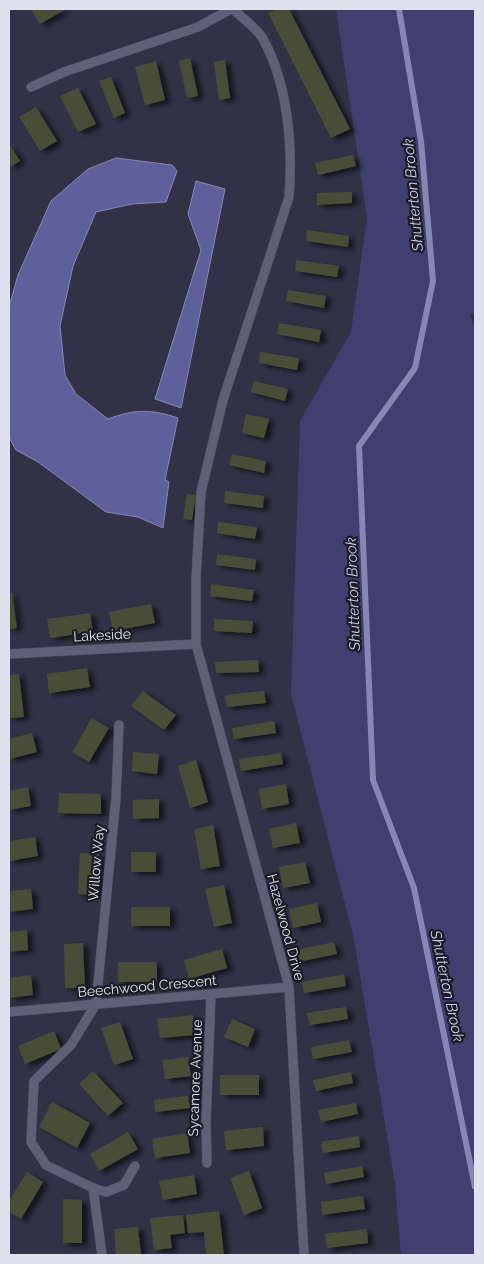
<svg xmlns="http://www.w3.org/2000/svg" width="484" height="1264" font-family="Raleway,sans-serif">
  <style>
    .green { fill: #3f4070 }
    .water { fill: #5f609b; stroke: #8687b4 }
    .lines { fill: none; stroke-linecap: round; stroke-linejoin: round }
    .stream { stroke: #8687b4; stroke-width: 6 }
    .building { fill: #494e38; filter: url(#shadow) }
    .service-casing { stroke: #4d4e5e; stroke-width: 10 }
    .service { stroke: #5f6077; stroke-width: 9 }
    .labels { text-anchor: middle; stroke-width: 4.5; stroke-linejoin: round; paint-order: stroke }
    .street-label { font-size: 14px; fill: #e0e1ee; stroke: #1a1b24 }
    .water-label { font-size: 15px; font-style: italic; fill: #cacdf0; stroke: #1a1b24 }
  </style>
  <defs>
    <filter id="shadow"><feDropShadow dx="5.5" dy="3" stdDeviation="2.5" flood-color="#0009"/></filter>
  </defs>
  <rect width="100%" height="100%" fill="#313246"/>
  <path class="green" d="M336 9H475V312L470 315 475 330V1255H401L395 1183 354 939 291 694 300 421 351 332 367 218Z"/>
  <g class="water">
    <path d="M116 158 172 165 177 171 166 202 132 204 96 212 73 266 60 326 65 375 76 394 108 419C134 409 152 409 178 418L165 480 169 482 163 528 138 517 106 512 38 462 16 450 9 437V307L18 275 51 201 88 169Z"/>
    <path d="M196 181 225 189 181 408 155 399 201 250 188 214Z"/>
  </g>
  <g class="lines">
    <path class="stream" d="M399 9 421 141 433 281 415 368 359 446 373 780 414 888 475 1187"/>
  </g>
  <g class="building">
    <path d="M31 9H66L40 24Z"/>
    <path d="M277 9H289L350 129 331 138 268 13Z"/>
    <path d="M190 58 198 96 187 98 179 61Z"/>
    <path d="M225 60 230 98 219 100 214 62Z"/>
    <path d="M156 61 165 100 145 105 135 67Z"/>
    <path d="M111 77 125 113 114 118 99 81Z"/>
    <path d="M78 88 96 124 78 132 60 96Z"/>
    <path d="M36 107 57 141 40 151 19 117Z"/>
    <path d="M9 144 20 161 10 167 9 166Z"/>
    <path d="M353 155 356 166 318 175 315 163Z"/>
    <path d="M352 192V203L317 205V193Z"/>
    <path d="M307 230 349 236 348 247 306 241Z"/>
    <path d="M296 260 339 266 337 277 295 271Z"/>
    <path d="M288 290 326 296 324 308 286 301Z"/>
    <path d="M279 323 321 330 319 342 277 334Z"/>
    <path d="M260 352 299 358 297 370 259 363Z"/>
    <path d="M254 381 288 389 285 401 251 392Z"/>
    <path d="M246 414 269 419 264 438 242 433Z"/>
    <path d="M232 454 266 461 264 473 229 465Z"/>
    <path d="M225 491 264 496 263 508 224 503Z"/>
    <path d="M187 494 196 495 192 520 183 519Z"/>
    <path d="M218 522 257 527 255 539 217 533Z"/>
    <path d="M217 554 256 559 255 570 216 565Z"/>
    <path d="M211 584 254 590 252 601 210 596Z"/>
    <path d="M9 593H12L17 628 9 629Z"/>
    <path d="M151 604 155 623 113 631 109 612Z"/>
    <path d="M90 613 93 632 50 638 47 619Z"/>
    <path d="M214 619 253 621 252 633 214 631Z"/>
    <path d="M258 660 259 672 216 673 215 662Z"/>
    <path d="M87 668 90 687 49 693 47 674Z"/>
    <path d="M19 674 24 717 9 718V675Z"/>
    <path d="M143 691 176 715 164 730 131 706Z"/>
    <path d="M264 691 266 703 227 707 225 695Z"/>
    <path d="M92 718 109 728 89 762 72 752Z"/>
    <path d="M274 721 276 733 234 739 232 728Z"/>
    <path d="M32 733 37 752 9 759V739Z"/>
    <path d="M133 752 159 754 157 774 132 771Z"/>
    <path d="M281 753 283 764 241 771 239 759Z"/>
    <path d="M196 760 208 802 190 808 178 766Z"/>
    <path d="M286 784 289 804 262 809 259 789Z"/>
    <path d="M28 787 31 806 9 810V791Z"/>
    <path d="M59 793 101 794V814L58 813Z"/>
    <path d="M159 799V818L133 819V800Z"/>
    <path d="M296 823 300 843 273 848 269 829Z"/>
    <path d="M213 825 220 866 201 869 194 829Z"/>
    <path d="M35 837 38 856 9 861V841Z"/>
    <rect x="131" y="852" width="25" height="20"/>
    <path d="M80 853 99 854 97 895 78 894Z"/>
    <path d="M305 862 310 883 283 888 279 867Z"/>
    <path d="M224 885 232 923 214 927 205 889Z"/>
    <path d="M31 889 33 909 9 912V891Z"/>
    <path d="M317 903 321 922 293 928 289 909Z"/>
    <rect x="131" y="907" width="39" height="19"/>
    <path d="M27 930 28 950 9 952V932Z"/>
    <path d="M334 942 337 954 298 962 296 950Z"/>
    <path d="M83 943 85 988H65L64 944Z"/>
    <path d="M222 949 227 968 189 979 184 960Z"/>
    <rect x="118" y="962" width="39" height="20"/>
    <path d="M344 974 346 986 304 993 302 982Z"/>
    <path d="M31 975 33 995 9 998V978Z"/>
    <path d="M346 1007 348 1019 310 1025 307 1013Z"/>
    <path d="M193 1015 195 1035 160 1038 157 1019Z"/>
    <path d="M232 1019 255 1029 248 1047 224 1037Z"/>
    <path d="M120 1022 133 1059 114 1065 101 1028Z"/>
    <path d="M54 1031 61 1049 25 1064 18 1046Z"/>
    <path d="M349 1040 352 1052 313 1059 311 1047Z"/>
    <path d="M188 1057 191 1076 165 1079 162 1060Z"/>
    <path d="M93 1071 123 1103 108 1116 79 1084Z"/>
    <path d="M351 1072 353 1083 316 1091 313 1080Z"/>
    <rect x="220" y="1075" width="39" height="20"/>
    <path d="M188 1096 190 1108 155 1112 154 1100Z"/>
    <path d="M52 1102 90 1123 77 1148 39 1127Z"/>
    <path d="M356 1103 358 1114 321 1122 318 1110Z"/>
    <path d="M263 1127 264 1146 226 1150 224 1131Z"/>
    <path d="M128 1132 138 1149 99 1171 90 1154Z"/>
    <path d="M187 1133 190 1153 155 1158 152 1139Z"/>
    <path d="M359 1136 360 1147 323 1153 321 1142Z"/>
    <path d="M362 1166 364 1177 326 1184 324 1173Z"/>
    <path d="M249 1171 262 1208 244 1215 230 1178Z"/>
    <path d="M27 1172 43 1182 21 1219 9 1212V1201Z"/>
    <path d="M194 1175 197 1194 163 1200 159 1181Z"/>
    <path d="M363 1196 365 1209 322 1215 321 1202Z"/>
    <path d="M63 1199 82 1200V1243H63Z"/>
    <path d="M219 1211 224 1255H206L204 1232 188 1233 186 1215Z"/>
    <path d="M183 1215 185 1233 170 1235 172 1248 154 1250 150 1218Z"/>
    <path d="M138 1227 141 1255H116L114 1229Z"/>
    <path d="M367 1229 368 1243 327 1248 325 1234Z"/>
  </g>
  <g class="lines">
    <defs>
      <g id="service">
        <path d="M233 9C242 18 257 28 263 39 288 84 293 146 289 197L223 400 201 492 196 578V644L289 987 304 1255"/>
        <path d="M31 87 64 72 198 27 231 9"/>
        <path d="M9 654 196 644"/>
        <path d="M119 725 116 798 96 1004 71 1045 34 1081 31 1142 46 1165 93 1188 106 1192 124 1185 135 1166"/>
        <path d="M9 1012 289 987"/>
        <path d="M207 1163 206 1122 211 994"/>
        <path d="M93 1188 102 1255"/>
      </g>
    </defs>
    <use href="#service" class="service-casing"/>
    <use href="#service" class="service"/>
  </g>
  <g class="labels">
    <g class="street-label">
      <text transform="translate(102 635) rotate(-3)" y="5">Lakeside</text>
      <text transform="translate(96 863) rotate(-85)" y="5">Willow Way</text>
      <text transform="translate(286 927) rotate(75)" y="5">Hazelwood Drive</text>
      <text transform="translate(147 986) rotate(-5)" y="5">Beechwood Crescent</text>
      <text transform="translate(195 1078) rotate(-88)" y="5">Sycamore Avenue</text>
    </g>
    <g class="water-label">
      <text transform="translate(413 195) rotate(-95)" y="5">Shutterton Brook</text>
      <text transform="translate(353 594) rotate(-92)" y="5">Shutterton Brook</text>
      <text transform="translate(447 986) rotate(78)" y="5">Shutterton Brook</text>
    </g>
  </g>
  <rect width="484" height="1264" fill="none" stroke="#e0e1ee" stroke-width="20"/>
</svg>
